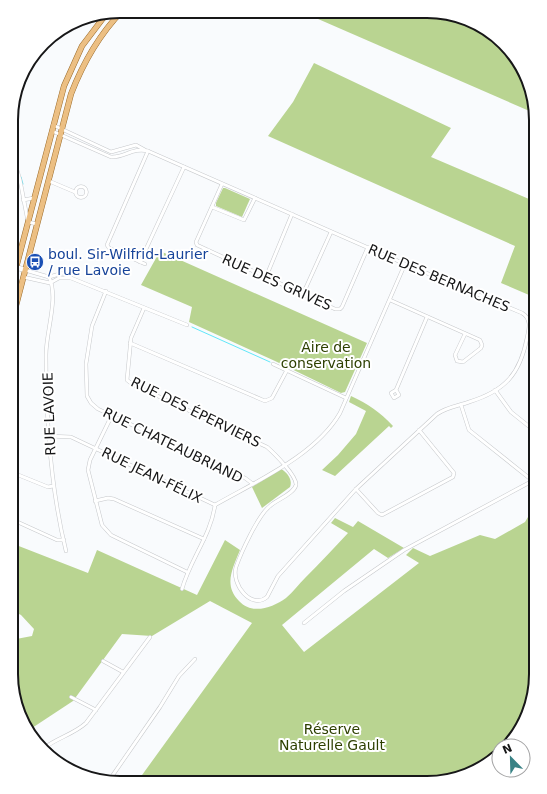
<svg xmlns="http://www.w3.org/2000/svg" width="547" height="794" font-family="'DejaVu Sans',sans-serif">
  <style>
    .green { fill: #b9d491 }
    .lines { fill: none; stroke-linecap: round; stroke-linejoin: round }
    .stream { stroke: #62e7f9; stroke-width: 1 }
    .street-casing { stroke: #c6c8cb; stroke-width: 4 }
    .secondary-casing { stroke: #c6c8cb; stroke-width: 5.5 }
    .primary-casing { stroke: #996928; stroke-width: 6 }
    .street { stroke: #fff; stroke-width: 3 }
    .secondary { stroke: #fff; stroke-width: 4.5 }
    .primary { stroke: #ecbf83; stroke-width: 5 }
    .labels { text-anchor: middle; stroke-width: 4; stroke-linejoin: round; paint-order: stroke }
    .transit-label { font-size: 14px; fill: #164399; stroke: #fff; text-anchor: start }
    .street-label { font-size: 14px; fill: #171718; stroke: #fff }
    .park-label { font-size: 14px; fill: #2d3f00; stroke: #fff }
    .rim { fill: none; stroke: #171718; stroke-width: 2 }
  </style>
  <rect width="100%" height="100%" fill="#f9fbfd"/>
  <g class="green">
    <path d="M302 12H441L493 33 525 72 534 113Z"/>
    <path d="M314 63 451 128 431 157 536 202V298L501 283 515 246 268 136 293 102Z"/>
    <path d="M223 188H225L250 199 242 217 216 206V203Z"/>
    <path d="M160 251 367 343 345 392 341 393 275 361 189 322 192 307 141 285Z"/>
    <path d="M351 396C368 404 380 412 393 426L391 428 389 426 335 476 322 470 338 455 356 434 366 411 349 402Z"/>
    <path d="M281 469C287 472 293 480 290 487L262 508 252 487Z"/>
    <path d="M536 510V681L517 735 504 746H499V751L475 772 427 783 137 782 252 623 210 601 152 636 122 634 73 701 29 730C11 709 11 667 11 640L32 636 34 629 21 615 11 610V543L88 573 97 550 197 595 225 540 240 550C233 568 223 585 239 601 252 615 272 608 286 598 293 592 299 584 305 578 320 563 334 548 348 533L331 523 335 518 353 527 358 521 404 548 388 558 374 549 282 625 304 652 419 563 406 555 413 548 430 556 480 535 495 539 525 522 531 512Z"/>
  </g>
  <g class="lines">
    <g class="stream">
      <path d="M12 112C16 108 16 102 18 97 22 86 31 80 25 67"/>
      <path d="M21 177 23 184"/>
      <path d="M192 327 270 362"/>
    </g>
    <defs>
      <g id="street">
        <path d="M53 125 111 152 136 145 145 150"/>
        <path d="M52 131 111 157C124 158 133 147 148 151L405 264 522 313C532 319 529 329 527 338 520 374 505 391 469 402 458 406 447 407 437 414L356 489 278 576 267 597C252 610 231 585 236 567 241 553 258 515 270 506 276 500 294 494 296 485 297 476 274 453 267 447L132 384 127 380 131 338 144 308"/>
        <path d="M12 153 20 180 28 222 37 224"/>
        <path d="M49 181 75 192"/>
        <path d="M222 184 196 242 197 245 335 309H340L342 307 368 247"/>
        <circle cx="81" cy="192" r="5.5"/>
        <path d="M23 200 34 198"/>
        <path d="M212 207 244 220 255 198"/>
        <path d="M140 262 184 167"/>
        <path d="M145 264 109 248 107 245 148 151"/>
        <path d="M25 270 49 277 63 273 71 278"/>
        <path d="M23 277 50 283 59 278H71L187 325"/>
        <path d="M49 277C59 298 46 331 46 355 46 421 50 486 66 551"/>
        <path d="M266 277 292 214"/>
        <path d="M106 291 92 326 86 364 87 396 91 403 98 409 245 478 253 484"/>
        <path d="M303 294 331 232"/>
        <path d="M390 300 480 340 482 345 481 348 463 362 457 361 455 355 465 334"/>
        <path d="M130 343 265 401 272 398 287 370"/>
        <path d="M273 364 346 398"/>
        <path d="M396 390 399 395 394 398 391 393 396 390 427 317"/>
        <path d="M495 390 511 412 536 432"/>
        <path d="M461 405 469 430 533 481"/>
        <path d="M112 415 90 460 88 470 102 525 111 535 187 572"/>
        <path d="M48 436 71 437 215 505"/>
        <path d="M11 472 48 487 53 486"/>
        <path d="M356 489 378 513 382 515 453 477 454 473 419 430"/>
        <path d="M95 501 108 498 114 499 204 539"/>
        <path d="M215 505C257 481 316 455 340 413L405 264"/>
        <path d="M11 519 57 540H64"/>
        <path d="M182 589C190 560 211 535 215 505"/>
        <path d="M304 623 344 591 404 550 536 479"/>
        <path d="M103 661 123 672"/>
        <path d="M71 697 96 710"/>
        <path d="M47 746 63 764"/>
        <path d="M44 748C57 738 74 734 86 723L150 637"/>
        <path d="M108 782 160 707 179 676 195 659"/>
      </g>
      <path id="secondary" d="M12 266 25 270"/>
      <g id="primary">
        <path d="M12 283 64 86 82 46 107 13"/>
        <path d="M12 321 71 94C83 63 98 36 122 11"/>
      </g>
    </defs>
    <use href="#street" class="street-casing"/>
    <use href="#secondary" class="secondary-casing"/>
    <use href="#primary" class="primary-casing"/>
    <use href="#street" class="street"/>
    <use href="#secondary" class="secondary"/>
    <use href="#primary" class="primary"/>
  </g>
  <defs>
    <symbol id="bus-disc" viewBox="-11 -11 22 22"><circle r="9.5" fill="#1a4fb4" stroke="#fff"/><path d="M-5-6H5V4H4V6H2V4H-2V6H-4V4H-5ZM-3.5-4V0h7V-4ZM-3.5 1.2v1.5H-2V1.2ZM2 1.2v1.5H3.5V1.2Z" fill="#fff"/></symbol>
  </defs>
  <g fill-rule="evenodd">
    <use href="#bus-disc" x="25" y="252" width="20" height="20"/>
  </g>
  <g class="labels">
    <g class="transit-label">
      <text x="48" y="259">boul. Sir-Wilfrid-Laurier<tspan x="48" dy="16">/ rue Lavoie</tspan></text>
    </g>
    <g class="street-label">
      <text transform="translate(439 278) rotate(23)" y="5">RUE DES BERNACHES</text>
      <text transform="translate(277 282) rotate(24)" y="5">RUE DES GRIVES</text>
      <text transform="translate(196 412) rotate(26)" y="5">RUE DES ÉPERVIERS</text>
      <text transform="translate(49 414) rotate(-92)" y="5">RUE LAVOIE</text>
      <text transform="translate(173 445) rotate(26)" y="5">RUE CHATEAUBRIAND</text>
      <text transform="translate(152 475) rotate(26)" y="5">RUE JEAN-FÉLIX</text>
    </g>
    <g class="park-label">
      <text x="326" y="352">Aire de<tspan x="326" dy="16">conservation</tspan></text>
      <text x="332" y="734">Réserve<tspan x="332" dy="16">Naturelle Gault</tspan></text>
    </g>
  </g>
  <path d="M0 0H547V794H0ZM120 18H427A102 102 0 0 1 529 120V674A102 102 0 0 1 427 776H120A102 102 0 0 1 18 674V120A102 102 0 0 1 120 18Z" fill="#fff" fill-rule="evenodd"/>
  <path class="rim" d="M120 18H427A102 102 0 0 1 529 120V674A102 102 0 0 1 427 776H120A102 102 0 0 1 18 674V120A102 102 0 0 1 120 18Z"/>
  <g transform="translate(511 758) rotate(337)"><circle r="19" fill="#ffffff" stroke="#a2a2a3"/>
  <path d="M0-3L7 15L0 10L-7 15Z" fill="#398285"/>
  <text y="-6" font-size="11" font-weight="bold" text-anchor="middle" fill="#171718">N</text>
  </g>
</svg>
